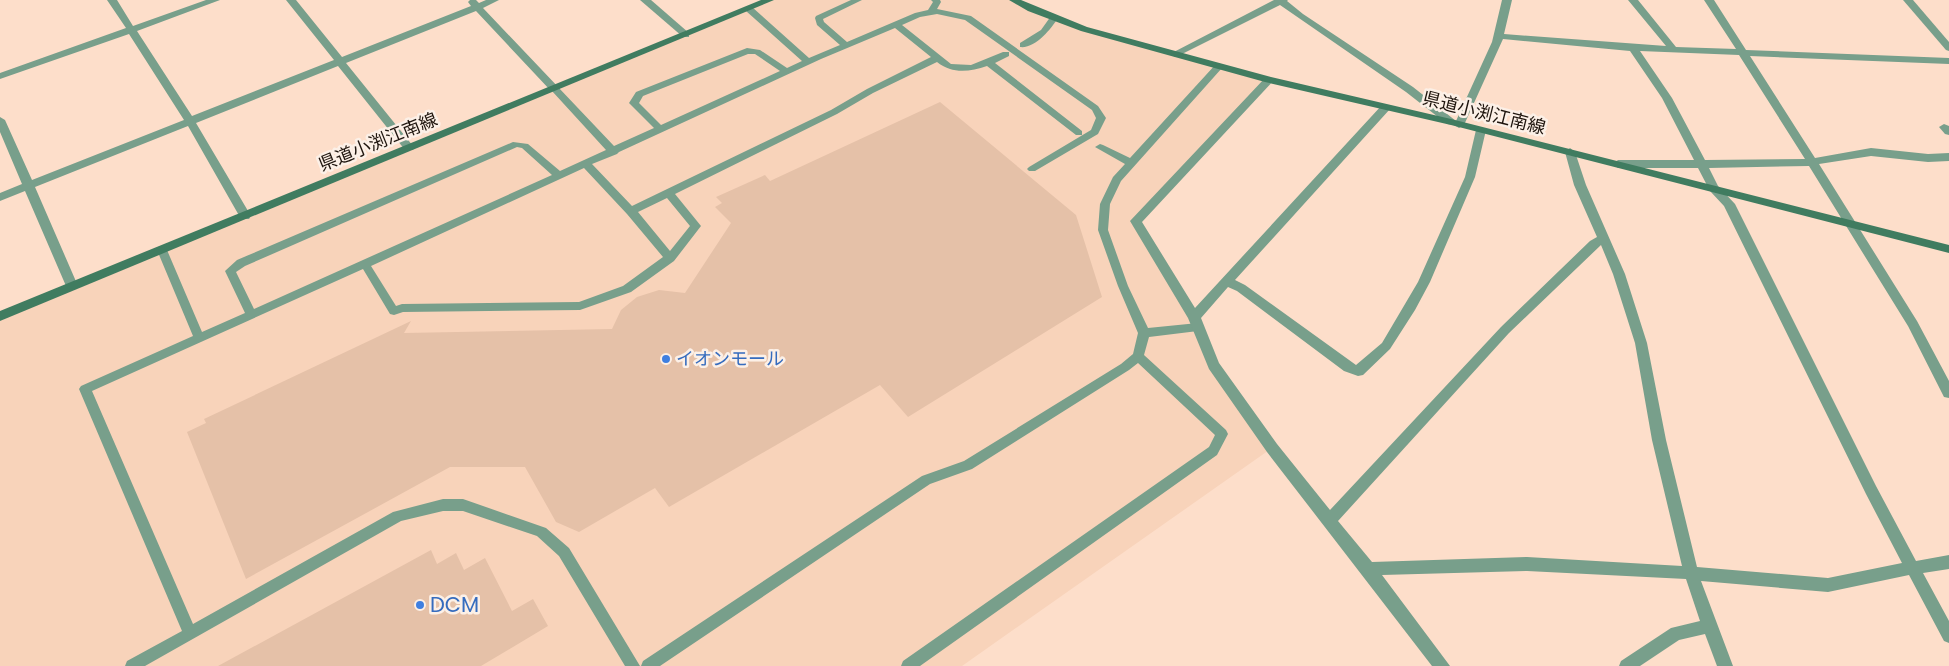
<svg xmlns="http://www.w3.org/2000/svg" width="1949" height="666" font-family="Poppins,'Noto Sans JP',sans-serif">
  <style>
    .built { fill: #f8d3ba }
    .building { fill: #e5c1a8 }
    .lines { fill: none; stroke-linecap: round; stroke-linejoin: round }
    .lane { fill: #789f8b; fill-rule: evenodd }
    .street { fill: #789f8b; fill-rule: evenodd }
    .secondary { fill: #407c60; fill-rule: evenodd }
    .shop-dot { fill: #3f7fe0; stroke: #fcf0e7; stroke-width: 2 }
    .labels { text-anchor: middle; stroke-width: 5; stroke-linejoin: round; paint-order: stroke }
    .street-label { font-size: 18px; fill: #1e140d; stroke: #fcf0e7 }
    .shop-label { font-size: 18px; fill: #366cbe; stroke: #fcf0e7; text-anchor: start }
    .near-shop-label { font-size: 21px; fill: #366cbe; stroke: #fcf0e7; text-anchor: start }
  </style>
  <rect width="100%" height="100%" fill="#fddeca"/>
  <path class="built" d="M766 0H1014L1084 29 1269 80 1136 221 1214 365 1272 448 962 666H0V315Z"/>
  <g class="building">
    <path d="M940 102 1076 215 1102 297 908 417 880 385 669 507 655 488 579 532 556 522 525 467H450L246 579 187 432 206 423 204 419 411 321 404 333 612 329 621 310 637 297 659 290 685 293 731 223 715 207 722 203 716 197 765 175 770 181Z"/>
    <path d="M431 550 437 564 456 553 464 570 485 558 512 611 533 599 548 626 481 666H218Z"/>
  </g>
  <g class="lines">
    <g class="lane">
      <path d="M851 0H862L823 19 824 22 847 42 915 13 928 10 933 2 931 0H940L941 2 937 9 971 16 1098 106 1106 118 1098 134 1035 171H1029L1027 169 1029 167 1091 130 1096 118 1092 110 965 20 937 14 920 17 902 25 951 64 971 65 1003 52H1009V56L995 63 1082 131V135H1076L987 66C969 72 952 74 937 62L873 93 837 114 675 194 701 226 674 261 631 292 580 310 403 312 394 315 390 314 363 269 92 391 193 624 393 512 443 499H463L546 528 569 548 640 666H625L559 556 537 536 463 511H443L401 521 145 666H125L127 661 182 631 79 389 81 386 193 336 157 250 158 247 162 246 167 250 202 332 245 313 225 271 237 260 513 142 528 144 560 171 606 150 552 91V87H558L614 146 654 128 629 103 636 92 747 48 760 50 787 68 802 61 746 11V7H752L809 58 840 45 817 25 815 18 816 16ZM895 28 931 57 867 89 831 110 632 206 592 164 617 154 619 152 821 59ZM748 54H755L780 71 661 125 639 103 643 96ZM517 147 522 148 552 175 254 309 236 272 245 266ZM584 168 627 214 663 257 623 286 579 302 402 304 396 306 371 266ZM667 198 690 226 670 251 638 212Z"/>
      <path d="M1054 15 1058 18C1051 29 1035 49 1020 47V43L1041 30 1051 16Z"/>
      <path d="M1219 63 1223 66 1222 68 1121 181 1110 204 1108 230 1128 286 1148 328 1198 323 1204 327 1198 331 1149 337 1144 355 1226 430 1228 434 1217 455 920 666H901L903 661 1209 447 1215 435 1138 363 1129 370 972 469 930 484 660 666H641L643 661 922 476 964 461 1121 364 1133 354 1138 333 1118 286 1098 230 1100 204 1113 177 1125 164 1095 147 1100 144 1103 145 1130 158 1216 64Z"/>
    </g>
    <g class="street">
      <path d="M107 0H117L133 26 206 0H220L137 31 192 116 334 60 286 0H296L342 57 471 6 468 2 470 0H476L479 3 486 0H499L483 8 560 89 559 91H551L476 11 346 63 413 146 414 148 413 150H405L338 66 196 123 251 216 249 219H241L188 126 35 187 78 286 72 290 66 286 25 191 0 201V193L22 184 0 132V117L5 120 32 180 184 120 129 34 0 79V73L126 28Z"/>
      <path d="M640 0H651L689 33V37H683Z"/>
      <path d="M1274 0H1288L1287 1 1303 14 1413 87 1456 121 1492 42 1502 0H1512L1504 34 1666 46 1628 0H1638L1676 47 1736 49 1704 0H1714L1746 50 1949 58V64L1750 56 1815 158 1871 148 1928 154 1949 153V161L1928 162 1871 156 1819 164 1917 321 1949 381V398L1944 397 1908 326 1809 166 1709 168 1718 186 1735 204 1876 486 1916 561 1949 555V569L1923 573 1949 621V643L1944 641 1909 575 1828 592 1701 581 1733 666H1717L1705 634 1679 640 1640 666H1619L1621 661 1671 628 1700 621 1686 579 1527 571 1382 575 1450 666H1432L1267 452 1209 369 1188 318 1130 221 1265 78 1269 77 1274 80 1142 222 1195 308 1382 105H1390L1391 107 1390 109 1235 280 1245 285 1356 365 1382 343 1418 282 1465 177 1476 130 1481 127 1486 130 1475 177 1430 282 1415 310 1390 349 1363 375 1358 376 1344 371 1237 291 1228 287 1201 318 1219 363 1277 444 1330 510 1501 327 1590 241 1597 237 1574 185 1565 152 1570 148 1575 152 1586 185 1625 274 1647 343 1666 440 1697 567 1828 578 1902 563 1866 494 1724 206 1710 191 1698 168H1618L1613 164 1618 160H1694L1662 98 1630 51 1503 39 1464 125 1459 128 1454 125 1447 124 1406 92 1280 5 1178 56 1175 57 1170 54ZM1640 51 1739 55 1805 159 1705 160 1672 98ZM1601 245 1613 274 1635 343 1652 440 1682 566 1527 557 1372 562 1338 521 1509 333Z"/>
      <path d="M1903 0H1913L1949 42V51L1946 50Z"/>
      <path d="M1944 124 1949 126V135L1945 134 1939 127Z"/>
    </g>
    <g class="secondary">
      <path d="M761 0H774L0 321V311Z"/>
      <path d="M1009 0H1021L1087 27 1271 77 1451 119 1949 245V253L1451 125 1265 82 1081 31 1028 11Z"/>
    </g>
  </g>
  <g class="shop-dot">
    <circle cx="666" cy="359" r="5"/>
    <circle cx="420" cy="605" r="5"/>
  </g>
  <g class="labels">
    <g class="street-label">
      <text transform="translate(1484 113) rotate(14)" y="6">県道小渕江南線</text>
      <text transform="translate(378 142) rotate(-22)" y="6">県道小渕江南線</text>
    </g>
    <g class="shop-label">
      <text x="676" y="365">イオンモール</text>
    </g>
    <g class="near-shop-label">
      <text x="430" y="612">DCM</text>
    </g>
  </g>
</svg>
